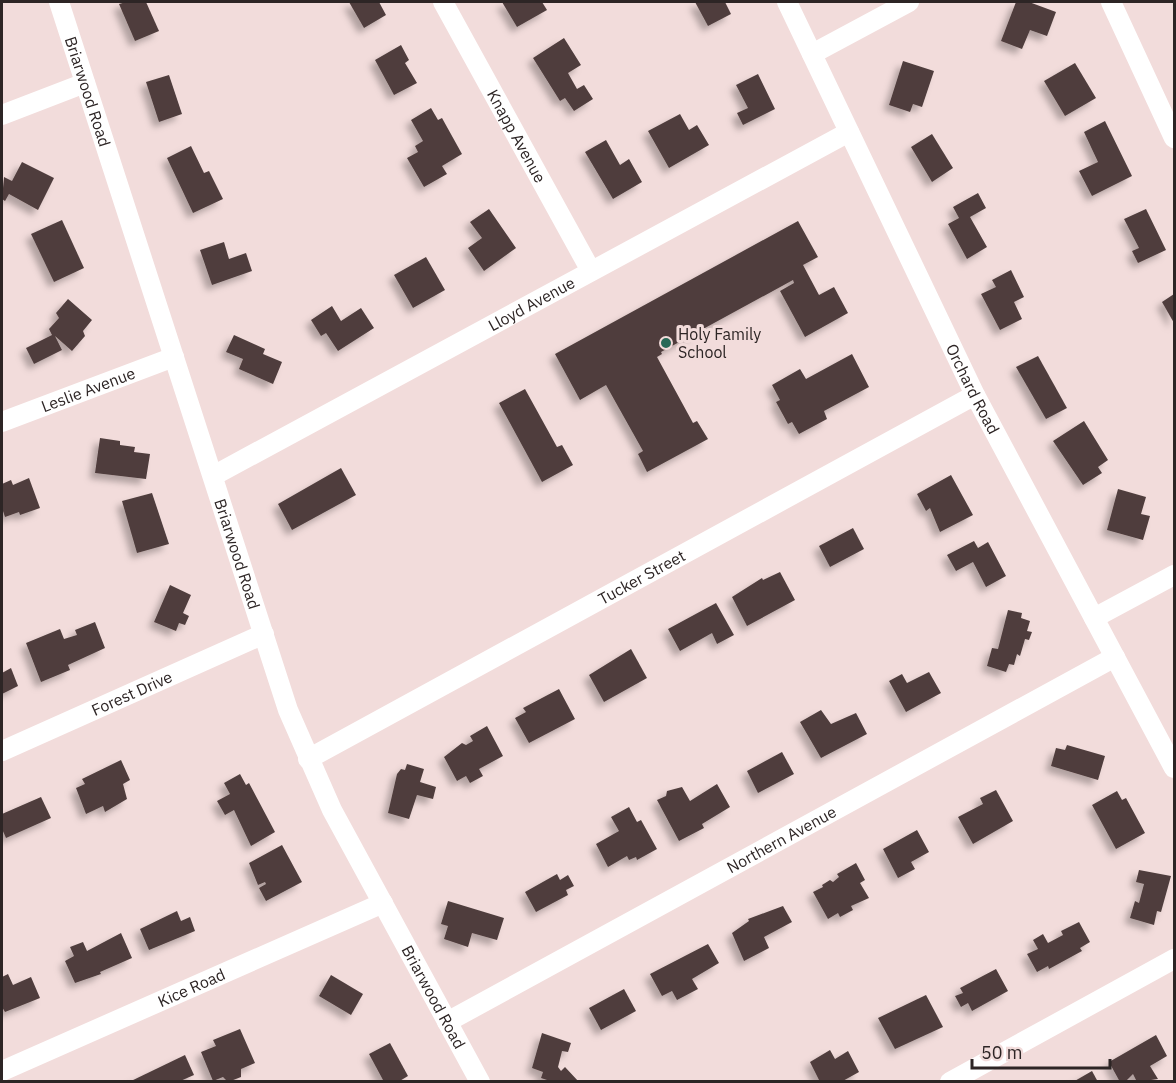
<svg xmlns="http://www.w3.org/2000/svg" width="1176" height="1083" font-family="'IBM Plex Sans',sans-serif">
  <style>
    .building { fill: #4f3e3d; filter: url(#shadow) }
    .lines { fill: none; stroke-linecap: round; stroke-linejoin: round }
    .minor { stroke: #fff; stroke-width: 20 }
    .poi-dot { fill: #286957; stroke: #f2dcdb; stroke-width: 2 }
    .labels { text-anchor: middle; stroke-width: 6; stroke-linejoin: round; paint-order: stroke }
    .street-label { font-size: 16px; fill: #2d2525; stroke: #f2dcdb }
    .poi-label { font-size: 16px; fill: #2d2525; stroke: #f2dcdb; text-anchor: start }
  </style>
  <defs>
    <filter id="shadow"><feDropShadow dx="-5.5" dy="5.5" stdDeviation="3" flood-color="#0004"/></filter>
  </defs>
  <rect width="100%" height="100%" fill="#f2dcdb"/>
  <g class="building">
    <path d="M126 2H146L159 31 135 41 119 4Z"/>
    <path d="M349 2H379L386 15 364 28Z"/>
    <path d="M502 2H542L547 10 517 27Z"/>
    <path d="M695 2H725L731 14 708 26Z"/>
    <path d="M1016 2H1029L1056 12 1047 36 1030 30 1022 49 1001 41Z"/>
    <path d="M564 38 581 65 568 73 577 89 584 85 593 99 574 111 565 98 560 101 533 58Z"/>
    <path d="M401 45 409 60 405 63 417 83 394 95 375 60Z"/>
    <path d="M903 61 934 71 922 107 913 104 910 112 889 105Z"/>
    <path d="M1075 63 1096 98 1065 116 1044 81Z"/>
    <path d="M758 74 775 109 743 125 737 113 748 108 736 85Z"/>
    <path d="M169 75 182 114 159 122 146 82Z"/>
    <path d="M431 108 438 120 442 118 462 154 442 166 447 174 424 187 407 158 418 152 415 146 423 141 411 120Z"/>
    <path d="M680 114 689 130 697 125 709 145 669 168 648 131Z"/>
    <path d="M1105 121 1132 176 1092 196 1079 171 1098 162 1084 132Z"/>
    <path d="M932 134 953 168 932 182 911 147Z"/>
    <path d="M606 140 620 165 629 159 642 182 613 199 585 152Z"/>
    <path d="M191 146 204 173 209 171 223 199 193 213 167 158Z"/>
    <path d="M22 162 54 178 38 210 9 194 5 201 2 199 4 177 12 181Z"/>
    <path d="M978 193 986 208 970 217 987 247 967 259 948 224 959 218 953 207Z"/>
    <path d="M489 209 516 248 484 271 468 248 482 238 470 222Z"/>
    <path d="M1146 209 1166 250 1138 263 1132 251 1139 248 1124 219Z"/>
    <path d="M62 220 84 268 54 282 31 234Z"/>
    <path d="M798 221 818 257 803 265 819 295 834 287 848 313 805 337 780 291 794 283 793 280 661 352 662 354 657 357 693 423 697 421 708 439 647 472 638 454 643 451 606 385 580 400 555 354Z"/>
    <path d="M224 242 229 259 246 253 252 271 212 285 200 250Z"/>
    <path d="M426 257 445 290 413 308 394 275Z"/>
    <path d="M1011 270 1024 297 1014 302 1022 319 1000 330 981 294 996 287 992 280Z"/>
    <path d="M1174 294V323L1162 302Z"/>
    <path d="M68 299 92 320 83 331 85 336 72 351 55 336 62 350 34 364 26 348 52 335 49 329 59 318 56 313Z"/>
    <path d="M332 306 341 321 361 308 374 328 338 351 326 333 321 336 311 320Z"/>
    <path d="M234 335 265 349 263 354 282 362 273 384 239 369 243 359 226 352Z"/>
    <path d="M852 354 869 387 824 411 827 419 799 434 792 422 788 424 776 402 780 400 772 385 800 369 806 379Z"/>
    <path d="M1038 356 1067 408 1046 419 1016 367Z"/>
    <path d="M525 389 557 447 562 445 573 465 542 482 499 403Z"/>
    <path d="M1084 421 1108 460 1098 467 1102 473 1083 485 1053 441Z"/>
    <path d="M100 438 120 441V445L135 447 134 452 150 454 146 479 95 473Z"/>
    <path d="M341 468 356 495 292 530 278 504Z"/>
    <path d="M951 475 973 515 940 532 930 508 926 511 917 494Z"/>
    <path d="M29 478 40 508 20 515 19 512 5 517 2 508V484L11 480 13 485Z"/>
    <path d="M1118 489 1146 497 1141 514 1150 516 1143 540 1107 530Z"/>
    <path d="M152 493 169 544 137 553 122 501Z"/>
    <path d="M853 528 864 549 830 567 819 546Z"/>
    <path d="M974 541 978 548 988 542 1006 576 986 587 973 562 956 571 947 555Z"/>
    <path d="M780 572 795 600 747 626 732 597 762 578 763 580Z"/>
    <path d="M170 585 191 595 183 613 189 616 185 625 179 623 176 631 154 622Z"/>
    <path d="M716 603 734 635 717 644 712 633 680 651 668 629Z"/>
    <path d="M1008 610 1022 613 1021 618 1030 621 1027 631 1032 632 1029 640 1025 639 1020 656 1017 654 1014 665 1009 664 1006 672 987 666 992 648 998 649Z"/>
    <path d="M95 622 105 648 68 665 70 670 41 682 26 643 60 629 64 639 77 635 75 630Z"/>
    <path d="M631 649 647 678 604 702 589 675Z"/>
    <path d="M11 668 18 686 2 694V673Z"/>
    <path d="M929 672 941 693 906 712 889 681 902 674 907 683Z"/>
    <path d="M559 689 575 719 529 743 515 718 526 712 523 708Z"/>
    <path d="M821 710 831 724 856 713 867 734 821 758 800 722Z"/>
    <path d="M487 726 503 756 479 769 483 776 470 783 466 776 457 781 444 757 462 743 466 745 473 741 470 736Z"/>
    <path d="M1067 745 1105 756 1098 780 1051 766 1056 748 1065 750Z"/>
    <path d="M782 752 794 774 758 793 747 771Z"/>
    <path d="M121 760 130 780 123 784 127 799 105 812 103 806 86 814 76 788 85 784 82 779Z"/>
    <path d="M407 764 424 769 420 782 436 787 433 799 417 795 409 819 388 813 397 774 401 769 405 770Z"/>
    <path d="M240 774 246 785 249 783 275 832 251 846 234 810 225 815 217 801 230 794 224 783Z"/>
    <path d="M717 784 730 807 702 824 704 828 679 841 657 800 666 796 667 791 682 787 690 801Z"/>
    <path d="M996 790 1013 821 973 844 958 817 983 804 980 798Z"/>
    <path d="M1117 791 1122 800 1126 798 1145 833 1116 849 1092 805Z"/>
    <path d="M41 797 51 818 6 838 2 829V814Z"/>
    <path d="M629 807 637 822 641 820 657 849 637 860 636 857 629 860 627 856 608 867 596 844 619 831 611 817Z"/>
    <path d="M917 830 929 852 911 862 915 869 898 878 883 849Z"/>
    <path d="M282 845 302 882 266 901 259 888 266 884 265 882 258 885 249 863Z"/>
    <path d="M856 863 865 880 860 883 869 898 851 906 853 910 840 917 838 913 828 919 813 892 823 887 822 885 830 880 833 882 839 877 837 874Z"/>
    <path d="M1139 870 1171 876 1161 912 1157 911 1154 925 1130 918 1135 901 1139 903 1144 884 1136 882Z"/>
    <path d="M557 874 560 880 568 875 574 886 566 890 568 895 536 912 525 892Z"/>
    <path d="M448 901 504 918 497 940 472 933 468 947 444 939 448 926 441 924Z"/>
    <path d="M783 906 792 922 764 937 769 948 744 961 732 933 749 921 748 919Z"/>
    <path d="M177 911 181 921 190 917 195 931 149 950 140 929Z"/>
    <path d="M1079 922 1090 942 1080 948 1082 951 1049 969 1048 966 1037 972 1027 954 1038 949 1033 940 1043 934 1048 943 1063 935 1061 931Z"/>
    <path d="M121 933 132 958 100 972 101 974 75 983 65 961 74 956 70 947 83 942 87 951Z"/>
    <path d="M708 944 719 963 692 979 698 989 677 1000 672 991 662 996 650 974Z"/>
    <path d="M996 969 1008 991 972 1011 968 1003 961 1007 955 996 963 993 960 988Z"/>
    <path d="M8 974 13 985 31 977 40 998 5 1012 2 1007V977Z"/>
    <path d="M331 975 363 994 351 1015 319 996Z"/>
    <path d="M624 989 636 1011 601 1030 589 1008Z"/>
    <path d="M926 995 943 1027 895 1049 878 1018Z"/>
    <path d="M240 1029 255 1063 241 1069V1077L228 1082 223 1077 213 1081 201 1052 216 1046 213 1040Z"/>
    <path d="M542 1033 571 1043 568 1052 562 1051 558 1067 561 1071 565 1067 579 1082H553L541 1078 543 1072 532 1068Z"/>
    <path d="M1156 1035 1167 1056 1150 1066 1158 1079 1137 1082 1133 1074 1125 1082H1120L1109 1062Z"/>
    <path d="M390 1043 408 1076 398 1082 383 1080 369 1054Z"/>
    <path d="M830 1050 835 1059 848 1051 859 1072 841 1082H820L810 1062Z"/>
    <path d="M185 1055 194 1075 178 1082H129Z"/>
    <path d="M1092 1071 1098 1082H1073Z"/>
  </g>
  <g class="lines">
    <g class="minor">
      <path id="s1" d="M59 2 288 710 332 810 480 1082"/>
      <path id="s2" d="M443 2 591 271"/>
      <path id="s3" d="M787 2 975 395 1174 768"/>
      <path d="M1111 2 1174 138"/>
      <path d="M812 54 909 2"/>
      <path d="M2 115 85 83"/>
      <path id="s4" d="M2 422 174 357"/>
      <path id="s5" d="M213 476 849 132"/>
      <path d="M1094 618 1174 575"/>
      <path id="s6" d="M2 751 264 634"/>
      <path id="s7" d="M308 759 975 395"/>
      <path id="s8" d="M447 1022 1115 657"/>
      <path id="s9" d="M2 1071 383 903"/>
      <path d="M950 1082 1174 959"/>
    </g>
  </g>
  <circle class="poi-dot" cx="666" cy="343" r="6"/>
  <g class="labels">
    <g class="street-label">
      <text dy="6" stroke="none"><textPath href="#s1" startOffset="94">Briarwood Road</textPath></text>
      <text dy="6" stroke="none"><textPath href="#s2" startOffset="153">Knapp Avenue</textPath></text>
      <text dy="6" stroke="none"><textPath href="#s5" startOffset="362">Lloyd Avenue</textPath></text>
      <text dy="6" stroke="none"><textPath href="#s4" startOffset="92">Leslie Avenue</textPath></text>
      <text dy="6" stroke="none"><textPath href="#s3" startOffset="429">Orchard Road</textPath></text>
      <text dy="6" stroke="none"><textPath href="#s1" startOffset="580">Briarwood Road</textPath></text>
      <text dy="6" stroke="none"><textPath href="#s7" startOffset="380">Tucker Street</textPath></text>
      <text dy="6" stroke="none"><textPath href="#s6" startOffset="142">Forest Drive</textPath></text>
      <text dy="6" stroke="none"><textPath href="#s8" startOffset="381">Northern Avenue</textPath></text>
      <text dy="6" stroke="none"><textPath href="#s9" startOffset="207">Kice Road</textPath></text>
      <text dy="6" stroke="none"><textPath href="#s1" startOffset="1066">Briarwood Road</textPath></text>
    </g>
    <g class="poi-label">
      <text x="678" y="340">Holy Family<tspan x="678" dy="18">School</tspan></text>
    </g>
  </g>
  <rect width="1176" height="1083" fill="none" stroke="#2d2525" stroke-width="6"/>
  <path d="M972 1059v9h138v-9" fill="none" stroke="#2d2525" stroke-width="3"/>
  <text x="981" y="1059" font-size="18" fill="#2d2525" stroke="#f2dcdb" stroke-width="4.5" paint-order="stroke">50 m</text>
</svg>
